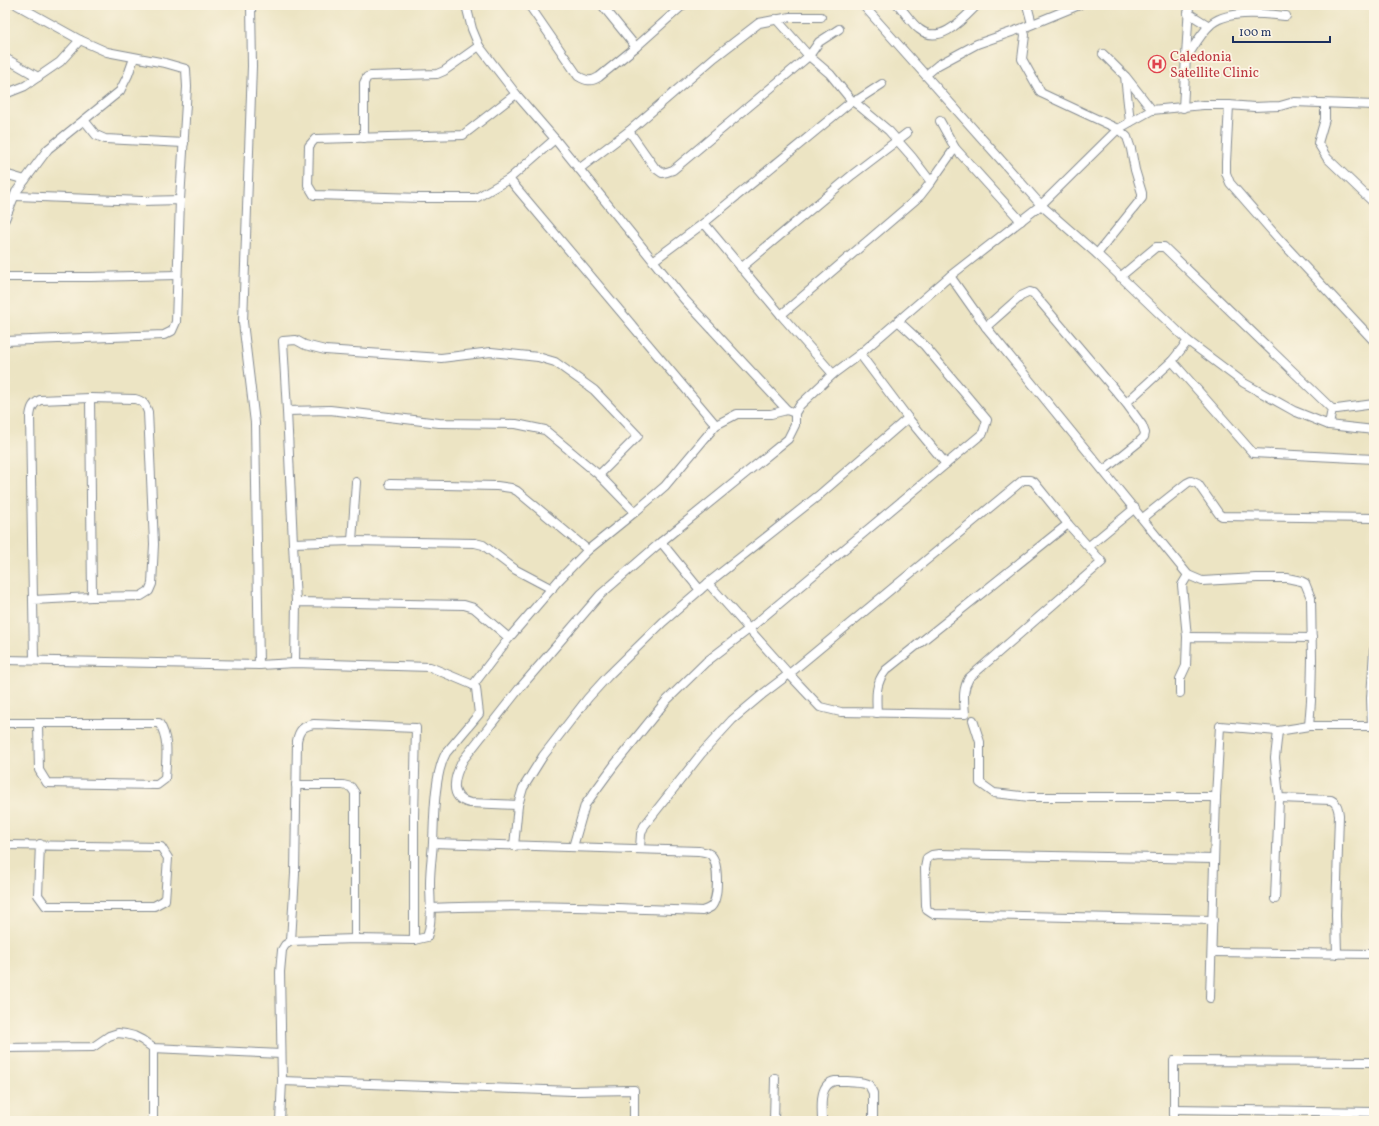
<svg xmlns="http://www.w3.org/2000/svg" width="1379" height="1126" font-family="Vollkorn,serif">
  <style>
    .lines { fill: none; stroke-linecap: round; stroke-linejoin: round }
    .minor-casing { stroke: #848a90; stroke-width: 10 }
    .minor { stroke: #fff; stroke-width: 8 }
    .labels { text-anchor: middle; stroke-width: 3.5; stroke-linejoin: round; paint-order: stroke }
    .health-label { font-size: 14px; fill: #be3a42; stroke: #fcf5e5; text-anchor: start }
  </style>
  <rect width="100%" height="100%" fill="#fcf5e5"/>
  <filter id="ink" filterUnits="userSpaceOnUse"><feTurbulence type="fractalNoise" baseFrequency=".025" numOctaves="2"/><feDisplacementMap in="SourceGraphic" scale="8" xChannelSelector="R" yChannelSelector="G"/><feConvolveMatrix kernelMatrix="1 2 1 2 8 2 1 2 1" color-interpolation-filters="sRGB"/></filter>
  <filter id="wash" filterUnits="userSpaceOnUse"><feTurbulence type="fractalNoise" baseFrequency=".012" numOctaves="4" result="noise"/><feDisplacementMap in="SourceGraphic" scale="16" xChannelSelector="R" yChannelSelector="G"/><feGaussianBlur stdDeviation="0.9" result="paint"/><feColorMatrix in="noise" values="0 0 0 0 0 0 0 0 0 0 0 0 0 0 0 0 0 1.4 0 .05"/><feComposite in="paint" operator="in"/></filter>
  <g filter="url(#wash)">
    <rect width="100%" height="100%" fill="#ece4c3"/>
  </g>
  <g filter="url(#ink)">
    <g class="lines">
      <defs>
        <g id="minor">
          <path d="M17 5 80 40 107 52 165 63 186 69 187 87 180 200"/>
          <path d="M251 5 252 66 243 322 255 423 259 665"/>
          <path d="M466 5 472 29 479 46 516 94 555 139 684 299 787 410 795 413"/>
          <path d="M529 5 578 76C586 81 591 82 599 77L636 47 683 5"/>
          <path d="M602 5 636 47"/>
          <path d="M863 5 1041 205 1097 254 1188 341 1244 383 1294 411 1329 425 1374 430"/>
          <path d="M898 5C905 12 911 23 919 29 940 46 963 19 977 5"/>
          <path d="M1027 5 1032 24"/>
          <path d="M1188 13 1209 26"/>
          <path d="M776 19 809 56 830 74 852 101 858 105 889 131 912 157 931 182"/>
          <path d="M1023 28 1025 35 1022 59 1041 93 1118 129 1127 137 1131 149 1135 170 1142 193V198L1097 254"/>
          <path d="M1103 54 1125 76 1130 122"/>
          <path d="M5 58 38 77"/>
          <path d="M1186 58C1193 48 1200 35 1209 26 1225 9 1265 14 1286 16"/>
          <path d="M926 75 938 65 977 44 1023 28 1079 5"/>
          <path d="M1126 77 1152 110"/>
          <path d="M5 94 25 86 60 62 80 40"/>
          <path d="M516 94 463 135 315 139 309 146 308 185 314 195 421 198H476L509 179 555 139"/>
          <path d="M1325 104V119L1318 143 1327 158 1374 203"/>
          <path d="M1229 105 1226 162V173L1230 183 1279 239 1374 341"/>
          <path d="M1183 108 1189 5"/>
          <path d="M84 120 96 135 105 139 184 143"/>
          <path d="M940 121 955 148 1021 221"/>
          <path d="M629 131 655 168 662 173 667 172 673 170 809 56 819 42 839 29"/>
          <path d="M364 138V83L367 77 371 76 437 74 444 71 479 46"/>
          <path d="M579 169 629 131 715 57 759 23 790 17H821"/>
          <path d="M5 174 25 180"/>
          <path d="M509 179 716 425"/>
          <path d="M5 219 16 192 48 149 120 91 128 75 134 58"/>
          <path d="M704 223 781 315 833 374"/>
          <path d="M653 261 704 223 852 101 859 99 882 84"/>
          <path d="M741 268 852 175 907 133"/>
          <path d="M950 276 986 327 1188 575 1202 581 1257 578H1287L1301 581 1305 583 1311 598 1312 659 1311 701 1309 726"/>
          <path d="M5 277H90L177 275"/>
          <path d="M1120 277 1156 247H1164L1332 409 1329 425"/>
          <path d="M781 315 920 196 931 182 955 148"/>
          <path d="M986 327 1021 296 1030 292 1033 293 1126 403 1142 425 1145 433 1144 437 1140 441 1104 470"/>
          <path d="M5 341 164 335 172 331 176 322 180 200 142 201 16 196"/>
          <path d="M860 354 908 418 946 464"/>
          <path d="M1172 361 1253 453 1374 459"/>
          <path d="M90 398 135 399C143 401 145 404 148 412L154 544 152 584 149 591 141 596 92 597"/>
          <path d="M1126 403 1172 361 1188 341"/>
          <path d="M1332 409H1337L1374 404"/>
          <path d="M287 411 283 341 296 340 305 345 325 350 441 358 491 352 538 357 555 362 594 390 638 436 599 475"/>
          <path d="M390 484 497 486 511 488 517 491 588 550"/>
          <path d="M1143 518 1187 483 1191 481 1198 484 1219 514 1222 516 1374 518"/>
          <path d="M352 541 356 482"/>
          <path d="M293 543 287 411 330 410 439 423 516 424 545 430 599 475 635 512"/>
          <path d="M1089 546 1135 508"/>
          <path d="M708 583 818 496 908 418"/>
          <path d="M33 600 30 417C31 409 32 404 40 400L90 398 92 597 33 600 34 660"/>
          <path d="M296 602 293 543 352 541 475 543 483 545 516 570 552 589"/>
          <path d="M1187 637 1182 585 1188 575"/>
          <path d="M5 660 259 665 295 663 430 667 473 685 476 688 479 714 446 753C434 774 434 818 433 843 432 856 430 869 430 883 430 901 433 920 427 937L414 940 355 939 291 941 285 945 282 950 280 972 282 1081 280 1121"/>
          <path d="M295 663 296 602 464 605 474 608 509 638"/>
          <path d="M473 685 509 638 558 581 588 550 635 512 665 486 716 425 737 414H771L787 410"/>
          <path d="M1180 693V679L1186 666 1187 637 1312 638"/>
          <path d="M877 713C876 697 875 683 886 670L1068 524"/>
          <path d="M973 720 980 742V783L994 793 1030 797H1216"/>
          <path d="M5 723H159C170 739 166 760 165 779L157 785 47 783 39 770 38 724"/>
          <path d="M1372 726 1371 698 1374 650"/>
          <path d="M296 785H343L351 787 355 793V939"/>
          <path d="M1279 798 1331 800C1337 803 1338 808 1339 815L1336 915 1337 954"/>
          <path d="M518 805 470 803C447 798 455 775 463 760L519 689 600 595 661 542 788 439 795 425V413L800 405 833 374 860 354 950 276 1041 205 1118 129 1152 110 1203 105H1229L1254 107 1280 106 1294 102 1374 105"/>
          <path d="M5 845 161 847 168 858 165 900 154 906H46L38 895 40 844"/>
          <path d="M514 846 518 805 523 788 543 756 588 698 608 676 663 622 700 590"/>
          <path d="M573 847 585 805 615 764 666 701 706 662 749 629 983 433 987 420 924 345 898 321"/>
          <path d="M640 848 641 834 644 826 701 754 732 720 764 693 789 674 1023 480H1030L1034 482 1068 524 1102 562 969 678C962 690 964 701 965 714L841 712 820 707 789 674 708 583 700 590 661 542"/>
          <path d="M1275 899 1279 798 1275 758 1278 731"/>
          <path d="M430 908C521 904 612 908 702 911 705 910 708 909 711 907 719 899 719 863 711 855 708 852 703 852 699 851L433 843"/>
          <path d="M1213 920 933 914 927 910 926 905 925 868 927 858 932 855 939 854 1214 859"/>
          <path d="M291 941 295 874 297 741C299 730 303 726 314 724L416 728 414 817V940"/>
          <path d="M1212 952 1374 954"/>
          <path d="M1210 998 1216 797 1220 726 1278 731 1309 726H1374"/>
          <path d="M5 1048 93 1047 109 1036 118 1033 126 1034 134 1036 142 1040 153 1048 281 1054"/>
          <path d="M153 1048V1121"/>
          <path d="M282 1081 573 1091 634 1090V1121"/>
          <path d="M1174 1109 1374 1112"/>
          <path d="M774 1121 775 1078"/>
          <path d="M822 1121C822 1109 818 1084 835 1081 839 1081 843 1081 847 1081 856 1082 862 1081 869 1085L873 1093V1121"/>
          <path d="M1174 1121V1061L1374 1062"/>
        </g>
      </defs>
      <use href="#minor" class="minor-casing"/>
      <use href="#minor" class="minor"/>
    </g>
  </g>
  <defs>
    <symbol id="hospital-ring" viewBox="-11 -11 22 22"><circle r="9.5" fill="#fcf5e5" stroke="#e0444e" stroke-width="1.5"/><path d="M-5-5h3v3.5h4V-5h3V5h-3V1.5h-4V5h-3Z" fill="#e0444e"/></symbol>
  </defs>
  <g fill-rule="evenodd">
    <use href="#hospital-ring" x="1147" y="54" width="20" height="20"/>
  </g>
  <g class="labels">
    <g class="health-label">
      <text x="1170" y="61">Caledonia<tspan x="1170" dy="16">Satellite Clinic</tspan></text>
    </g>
  </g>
  <rect width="1379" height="1126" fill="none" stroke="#fcf5e5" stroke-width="20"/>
  <path d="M1233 36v6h97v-6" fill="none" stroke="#1b2f5e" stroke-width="2"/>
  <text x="1239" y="36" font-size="12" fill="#1b2f5e" stroke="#fcf5e5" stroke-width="3" paint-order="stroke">100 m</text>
</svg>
